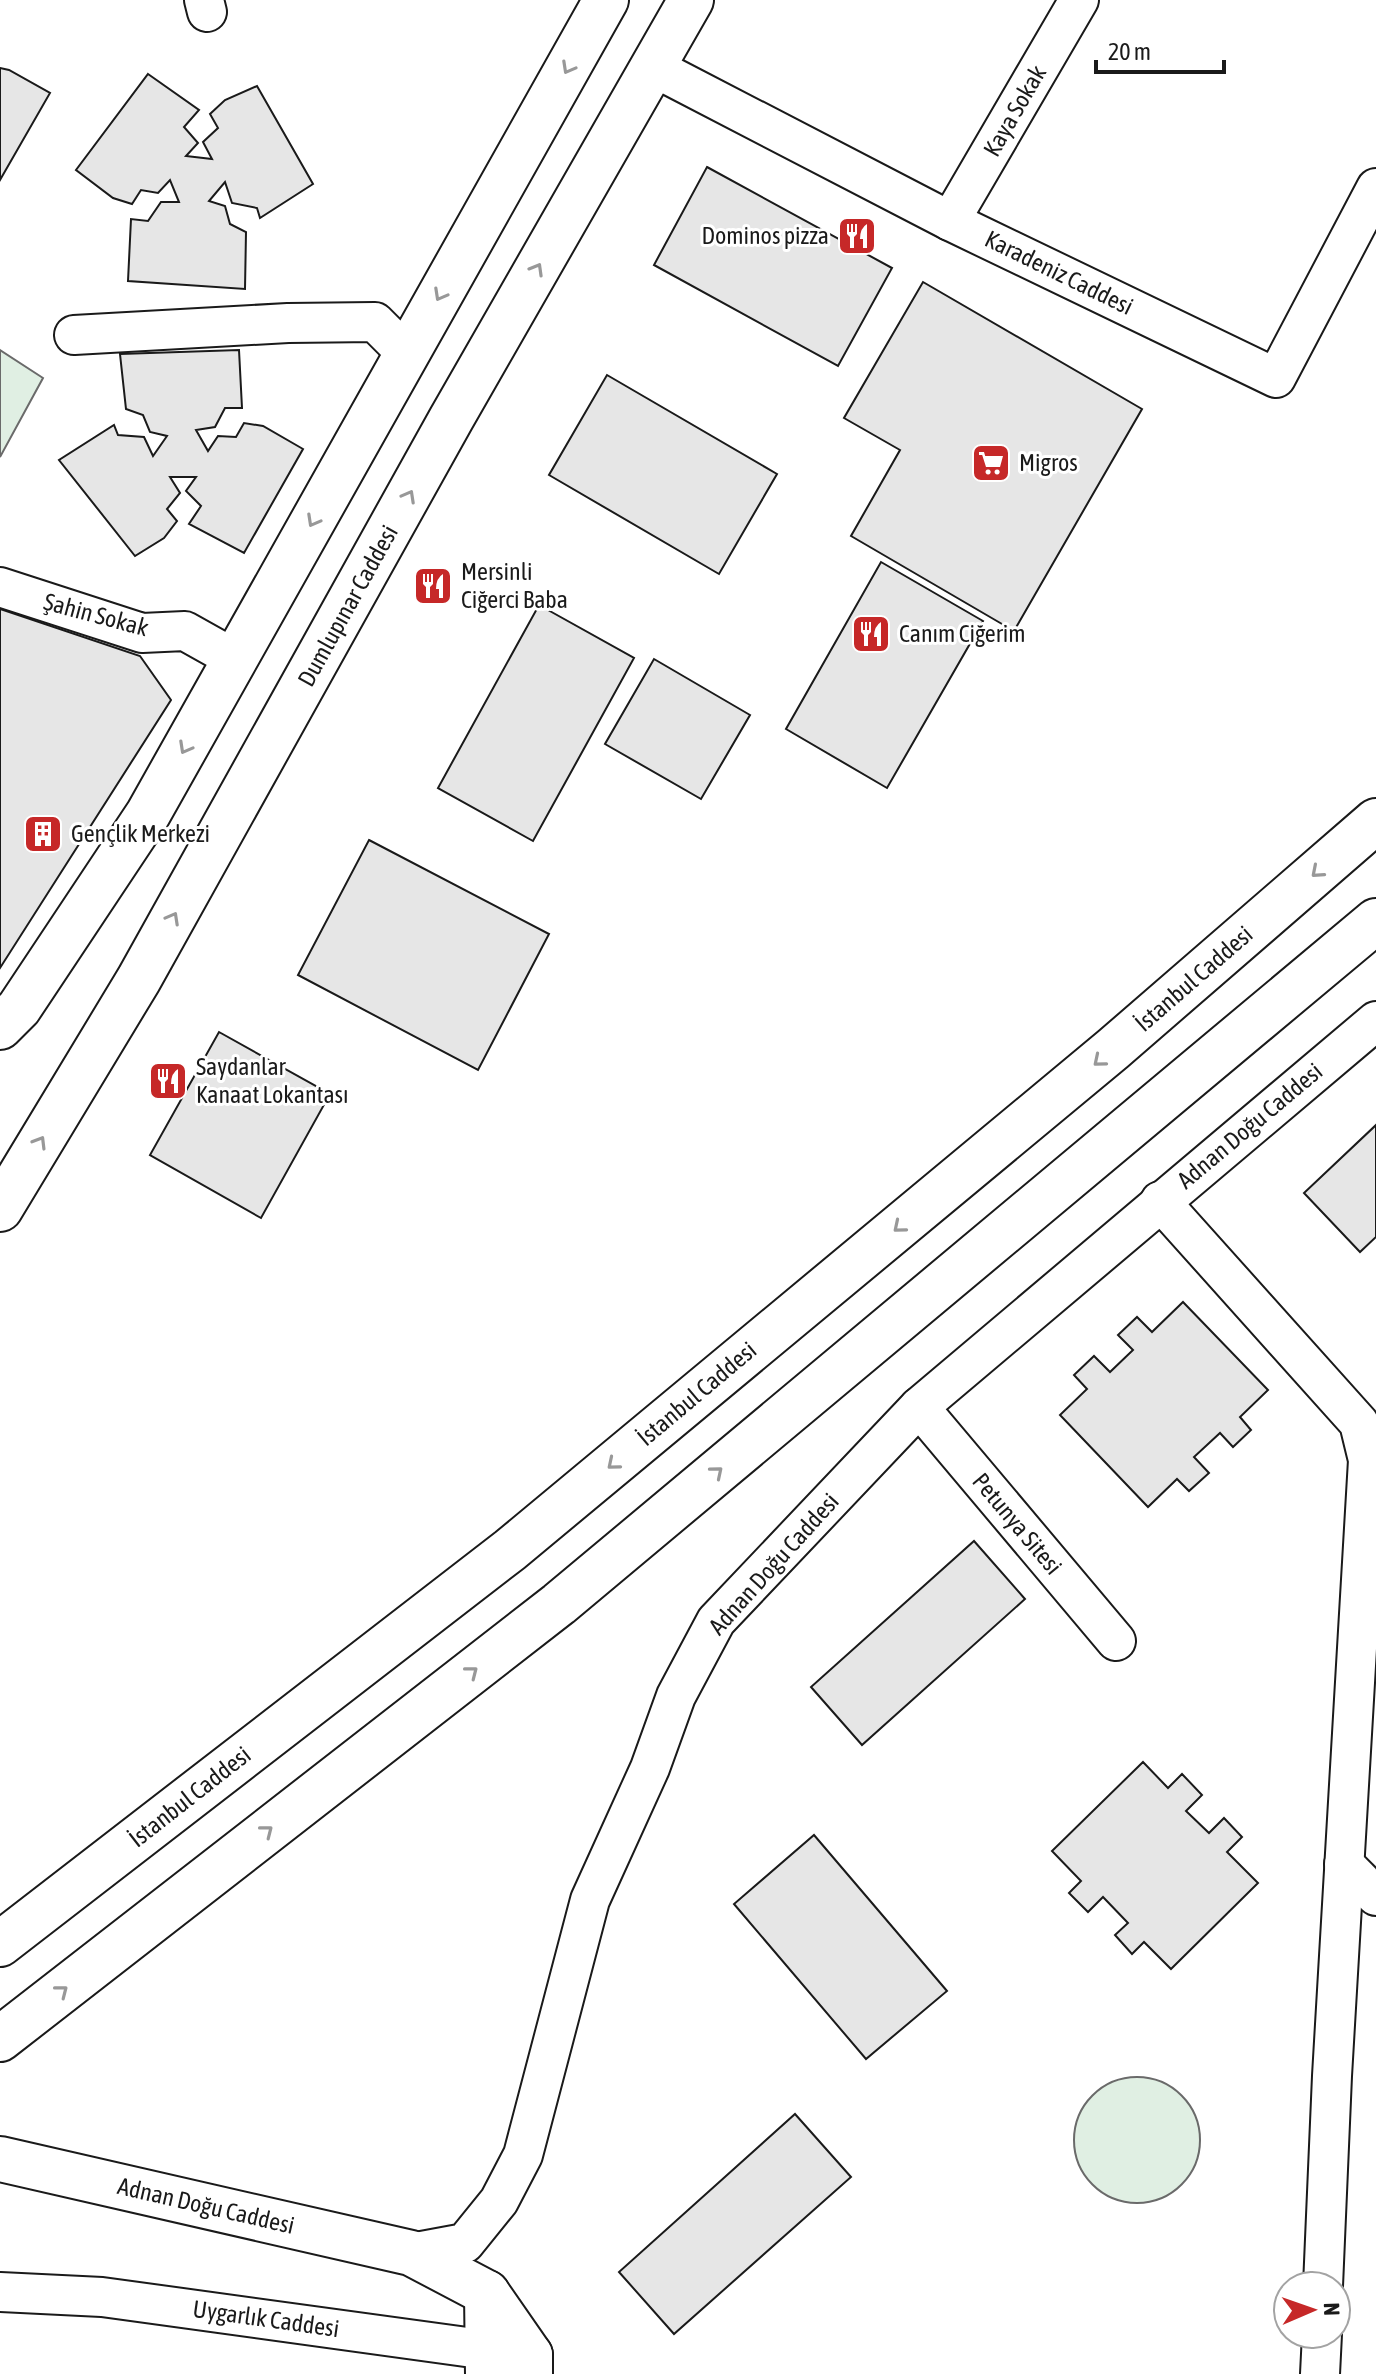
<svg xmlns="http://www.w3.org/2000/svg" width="1376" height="2374" font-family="'Asap Condensed',sans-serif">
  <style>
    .green { fill: #e0efe3; stroke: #6a6a6a; stroke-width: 2 }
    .building { fill: #e6e6e6; stroke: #1a1a1a; stroke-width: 2 }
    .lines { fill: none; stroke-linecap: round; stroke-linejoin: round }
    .street-casing { stroke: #1a1a1a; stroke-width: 42 }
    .secondary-casing { stroke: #1a1a1a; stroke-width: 48 }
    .primary-casing { stroke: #1a1a1a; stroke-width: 48 }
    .highway-casing { stroke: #1a1a1a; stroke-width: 48 }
    .street { stroke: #fff; stroke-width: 38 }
    .secondary { stroke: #fff; stroke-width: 44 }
    .primary { stroke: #fff; stroke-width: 44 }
    .highway { stroke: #fff; stroke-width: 44 }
    .oneway { stroke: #989898 }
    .labels { text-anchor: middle; stroke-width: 6; stroke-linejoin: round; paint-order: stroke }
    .street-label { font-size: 24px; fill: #1a1a1a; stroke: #fff }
    .poi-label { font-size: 24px; fill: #1a1a1a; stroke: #fff; text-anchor: start }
  </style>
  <rect width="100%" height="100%" fill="#fff"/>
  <g class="green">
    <path d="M0 350 43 378 0 457Z"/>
    <circle cx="1137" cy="2140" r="63"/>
  </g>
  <g class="building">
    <path d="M0 68 9 70 50 93 0 180Z"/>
    <path d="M148 74 199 110 184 127 198 143 186 156 212 159 203 142 218 128 210 114 225 100 257 86 313 184 260 218 257 208 232 203 225 182 209 201 225 206 230 224 246 232 245 289 128 281 131 219 148 221 161 202H179L170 180 158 193 141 190 132 204 113 198 76 170Z"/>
    <path d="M707 167 892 268 838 366 654 265Z"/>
    <path d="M923 282 1142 409 1014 631 851 536 900 450 844 418Z"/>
    <path d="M239 350 242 408H225L215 427 196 430 208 451 218 436 236 437 244 423 263 426 303 449 244 553 189 524 201 506 186 491 196 477H170L180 493 167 509 177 521 164 538 135 556 59 460 114 425 118 435 144 437 153 456 167 436 150 432 143 415 126 409 120 354Z"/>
    <path d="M607 375 777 474 719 574 549 475Z"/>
    <path d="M881 562 983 621 887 788 786 729Z"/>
    <path d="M539 605 634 658 533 841 438 788Z"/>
    <path d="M0 609 140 656 171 700 0 968Z"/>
    <path d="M654 659 750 715 701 799 605 744Z"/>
    <path d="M369 840 549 934 478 1070 298 975Z"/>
    <path d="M219 1032 330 1094 261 1218 150 1155Z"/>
    <path d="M1376 1125V1237L1360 1252 1304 1193Z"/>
    <path d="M1183 1302 1268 1390 1240 1417 1251 1430 1233 1447 1220 1433 1194 1457 1209 1473 1189 1491 1177 1479 1148 1507 1060 1415 1087 1389 1074 1375 1094 1356 1110 1372 1133 1350 1118 1335 1137 1317 1152 1332Z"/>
    <path d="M974 1541 1025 1599 862 1745 811 1687Z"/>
    <path d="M1143 1762 1168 1788 1182 1774 1202 1795 1186 1811 1209 1833 1224 1818 1242 1837 1227 1852 1258 1883 1171 1969 1144 1942 1132 1954 1115 1935 1128 1923 1103 1897 1088 1912 1069 1893 1081 1881 1052 1851Z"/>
    <path d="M814 1835 947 1991 866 2059 734 1904Z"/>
    <path d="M795 2114 851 2177 674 2334 619 2272Z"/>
  </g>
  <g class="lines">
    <defs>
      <g id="street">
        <path d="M204 0 207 12"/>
        <path d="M653 67 950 221 1276 378 1376 188"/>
        <path d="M950 221 1079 0"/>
        <path d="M74 335 288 323 375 322 407 354"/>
        <path d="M0 587 142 633 185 631 235 659"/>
        <path d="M1160 1201 1359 1423 1368 1460 1332 2076 1323 2286"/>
        <path d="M919 1407 1116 1641"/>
        <path d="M1344 1864 1376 1896"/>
        <path d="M411 2253 465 2243 499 2201 523 2155 590 1900 650 1768 676 1696 716 1621 919 1407 1376 1021"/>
        <path d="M0 2292 102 2297 517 2354"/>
        <path d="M1320 2374 1322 2334"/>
      </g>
      <g id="secondary">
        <path d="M0 1027 19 1008 148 814 606 0"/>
        <path d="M0 1209 139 979 451 419 691 0"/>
        <path d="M0 2159 411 2253 487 2293 530 2355"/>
      </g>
      <g id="primary">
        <path d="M487 2293 488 2374"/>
        <path d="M530 2355V2374"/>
      </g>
      <g id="highway">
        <path d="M0 1944 510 1550 1113 1049 1376 821"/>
        <path d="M0 2039 559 1604 1376 921"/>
      </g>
    </defs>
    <use href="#street" class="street-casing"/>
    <use href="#secondary" class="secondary-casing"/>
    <use href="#primary" class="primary-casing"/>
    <use href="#highway" class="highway-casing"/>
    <use href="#street" class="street"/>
    <use href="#secondary" class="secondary"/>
    <use href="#primary" class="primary"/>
    <use href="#highway" class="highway"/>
  </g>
  <defs><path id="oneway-chevron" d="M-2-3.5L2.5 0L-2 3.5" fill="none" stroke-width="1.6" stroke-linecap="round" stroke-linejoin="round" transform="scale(2)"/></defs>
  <g class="oneway">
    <use href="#oneway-chevron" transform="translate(568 68) rotate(119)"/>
    <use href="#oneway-chevron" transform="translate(537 269) rotate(-60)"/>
    <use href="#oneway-chevron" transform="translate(440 295) rotate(119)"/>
    <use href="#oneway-chevron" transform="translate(409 496) rotate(-61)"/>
    <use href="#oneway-chevron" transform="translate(313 521) rotate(119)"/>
    <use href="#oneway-chevron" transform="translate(185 748) rotate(119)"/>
    <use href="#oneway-chevron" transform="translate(1317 872) rotate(139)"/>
    <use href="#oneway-chevron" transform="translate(173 918) rotate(-61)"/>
    <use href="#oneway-chevron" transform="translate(1099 1061) rotate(140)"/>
    <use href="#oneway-chevron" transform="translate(40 1142) rotate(-59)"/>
    <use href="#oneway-chevron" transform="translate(899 1227) rotate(140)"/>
    <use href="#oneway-chevron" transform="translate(613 1464) rotate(140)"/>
    <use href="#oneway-chevron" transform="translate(717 1472) rotate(-40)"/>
    <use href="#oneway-chevron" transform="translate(472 1672) rotate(-38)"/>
    <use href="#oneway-chevron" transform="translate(267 1831) rotate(-38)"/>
    <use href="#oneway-chevron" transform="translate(62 1991) rotate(-38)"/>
  </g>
  <defs>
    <symbol id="restaurant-square" viewBox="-11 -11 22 22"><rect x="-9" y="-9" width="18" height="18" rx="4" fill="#c62828" stroke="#fff"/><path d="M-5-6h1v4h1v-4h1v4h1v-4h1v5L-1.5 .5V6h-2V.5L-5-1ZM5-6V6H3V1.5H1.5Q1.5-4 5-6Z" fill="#fff"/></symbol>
    <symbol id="supermarket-square" viewBox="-11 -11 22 22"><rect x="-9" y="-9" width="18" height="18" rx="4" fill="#c62828" stroke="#fff"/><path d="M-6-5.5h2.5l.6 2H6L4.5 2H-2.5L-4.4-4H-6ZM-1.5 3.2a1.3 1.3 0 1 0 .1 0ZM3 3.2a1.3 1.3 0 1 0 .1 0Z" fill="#fff"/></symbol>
    <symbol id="building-square" viewBox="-11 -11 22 22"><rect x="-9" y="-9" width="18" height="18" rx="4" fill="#c62828" stroke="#fff"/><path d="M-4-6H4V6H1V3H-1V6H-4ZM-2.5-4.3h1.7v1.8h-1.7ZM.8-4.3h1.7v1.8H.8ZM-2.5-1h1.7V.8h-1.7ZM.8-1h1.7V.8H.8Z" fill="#fff"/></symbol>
  </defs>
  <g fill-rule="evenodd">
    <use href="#restaurant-square" x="835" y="214" width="44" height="44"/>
    <use href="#supermarket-square" x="969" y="441" width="44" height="44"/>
    <use href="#restaurant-square" x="411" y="564" width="44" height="44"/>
    <use href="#restaurant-square" x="849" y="612" width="44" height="44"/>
    <use href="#building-square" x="21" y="812" width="44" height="44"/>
    <use href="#restaurant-square" x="146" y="1059" width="44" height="44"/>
  </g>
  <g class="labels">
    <g class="street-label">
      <text transform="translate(1015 111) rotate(-60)" y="8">Kaya Sokak</text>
      <text transform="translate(1059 273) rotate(26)" y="8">Karadeniz Caddesi</text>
      <text transform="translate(348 606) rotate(-61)" y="8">Dumlupınar Caddesi</text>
      <text transform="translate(96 615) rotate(15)" y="8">Şahin Sokak</text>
      <text transform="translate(1194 979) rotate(-41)" y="8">İstanbul Caddesi</text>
      <text transform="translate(1250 1126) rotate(-40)" y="8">Adnan Doğu Caddesi</text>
      <text transform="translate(697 1394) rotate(-40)" y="8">İstanbul Caddesi</text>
      <text transform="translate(1017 1524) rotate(50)" y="8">Petunya Sitesi</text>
      <text transform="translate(774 1564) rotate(-48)" y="8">Adnan Doğu Caddesi</text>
      <text transform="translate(190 1797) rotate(-38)" y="8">İstanbul Caddesi</text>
      <text transform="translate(206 2206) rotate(13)" y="8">Adnan Doğu Caddesi</text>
      <text transform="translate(266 2319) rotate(8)" y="8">Uygarlık Caddesi</text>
    </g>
    <g class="poi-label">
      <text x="829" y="244" text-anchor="end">Dominos pizza</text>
      <text x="1019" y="471">Migros</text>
      <text x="461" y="580">Mersinli<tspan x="461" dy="28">Ciğerci Baba</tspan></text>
      <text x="899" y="642">Canım Ciğerim</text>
      <text x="71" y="842">Gençlik Merkezi</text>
      <text x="196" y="1075">Saydanlar<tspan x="196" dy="28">Kanaat Lokantası</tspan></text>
    </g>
  </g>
  <g transform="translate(1312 2310) rotate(88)"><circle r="38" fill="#ffffff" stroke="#a3a3a3" stroke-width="2"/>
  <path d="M0-6L14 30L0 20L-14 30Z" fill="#c62828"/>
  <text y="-12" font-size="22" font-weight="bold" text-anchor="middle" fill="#1a1a1a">N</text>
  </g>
  <path d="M1096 60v12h128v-12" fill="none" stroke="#1a1a1a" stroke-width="4"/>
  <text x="1108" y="60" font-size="24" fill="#1a1a1a" stroke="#ffffff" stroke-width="6" paint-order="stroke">20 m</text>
</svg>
